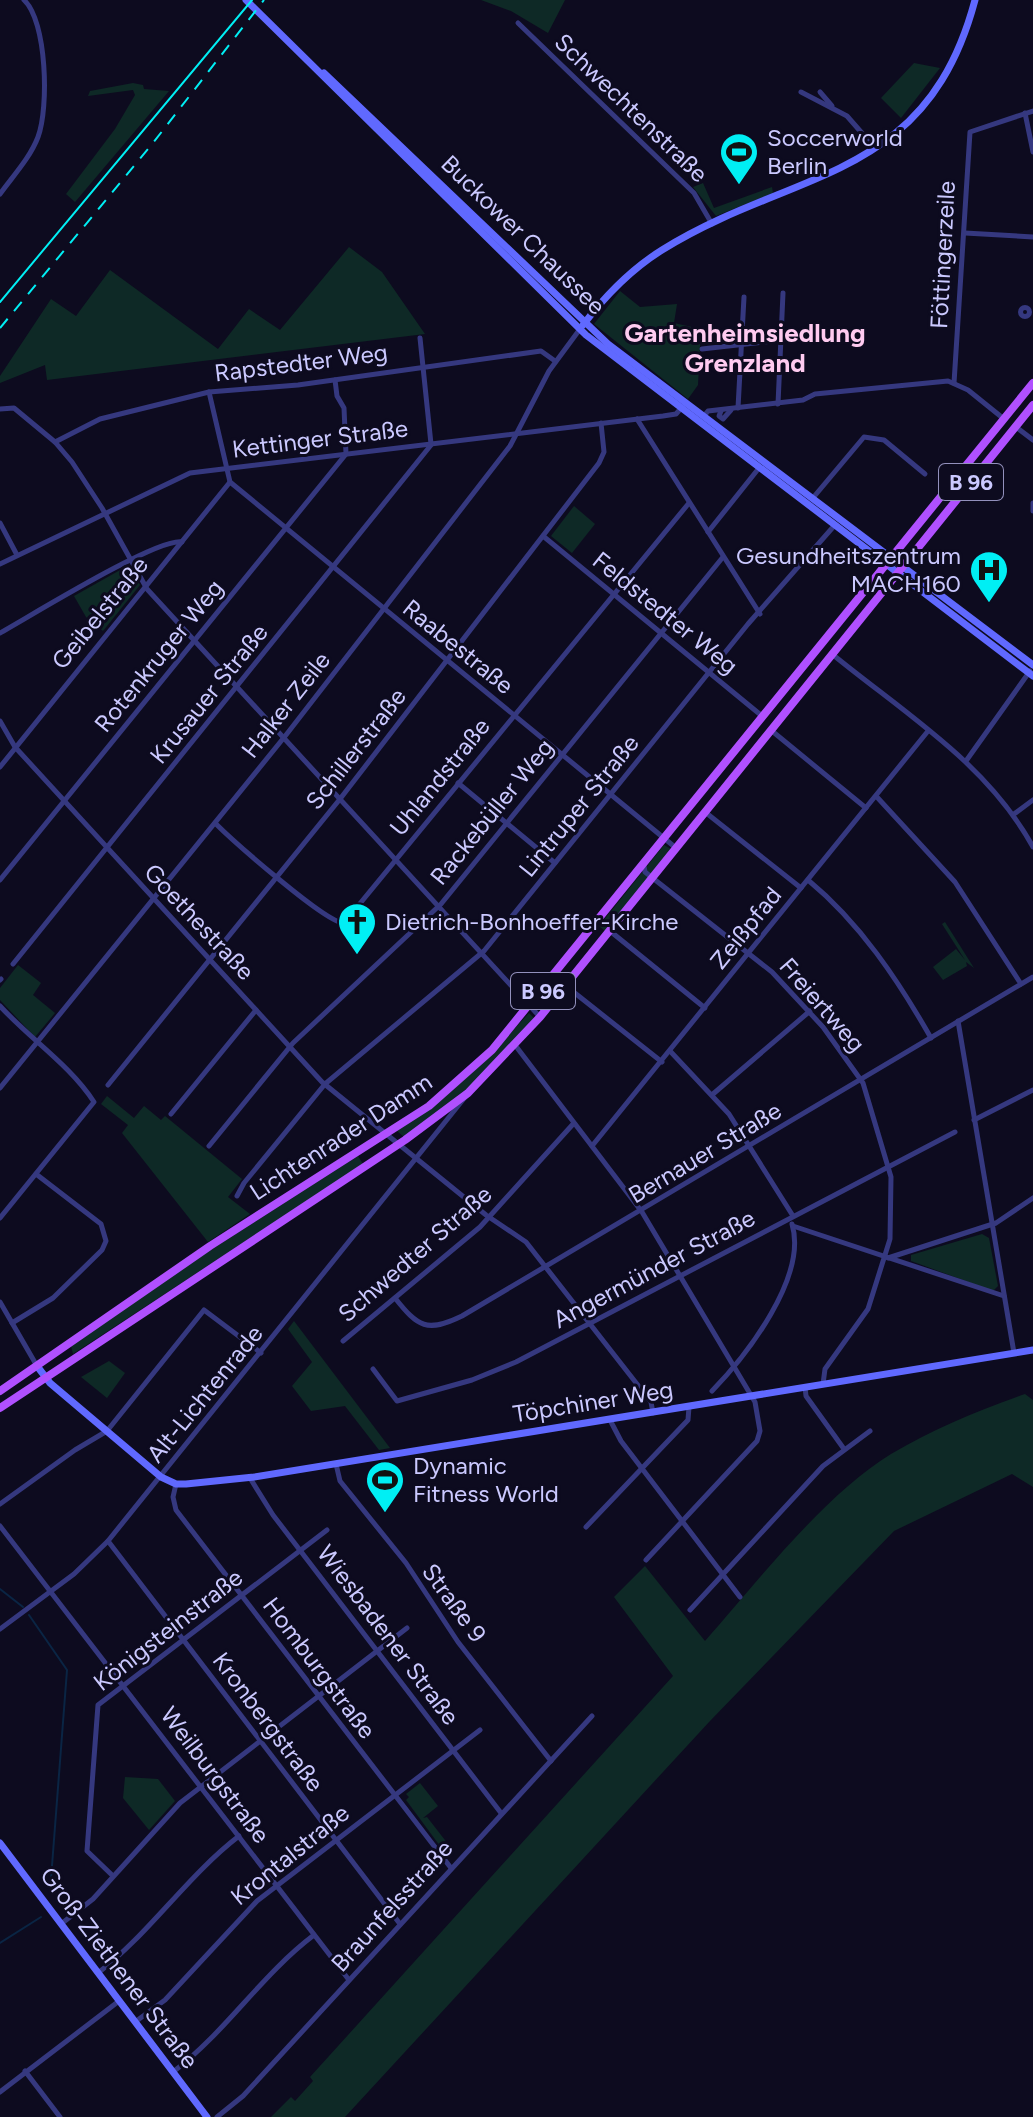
<svg xmlns="http://www.w3.org/2000/svg" width="1033" height="2117" font-family="Figtree,sans-serif">
  <style>
    .green { fill: #0e2926 }
    .lines { fill: none; stroke-linecap: round; stroke-linejoin: round }
    .stream { stroke: #0a2544; stroke-width: 2 }
    .street { stroke: #35387f; stroke-width: 5 }
    .secondary { stroke: #6069ff; stroke-width: 7 }
    .primary { stroke: #b050ff; stroke-width: 8 }
    .tram { stroke: #00eff4; stroke-width: 2 }
    .rail { stroke: #00eff4; stroke-width: 2; stroke-dasharray: 12 10; stroke-linecap: butt }
    .labels { text-anchor: middle; stroke-width: 6; stroke-linejoin: round; paint-order: stroke }
    .shield { fill: #0d0b1f; stroke: #9290bc; stroke-width: 2 }
    .shield-label { font-size: 22px; font-weight: bold; fill: #cbc9ff }
    .street-label { font-size: 24px; fill: #cbc9ff; stroke: #0d0b1f }
    .poi-label { font-size: 24px; fill: #cbc9ff; stroke: #0d0b1f; text-anchor: start }
    .neighbourhood-label { font-size: 26px; font-weight: bold; fill: #ffcbf0; stroke: #0d0b1f }
  </style>
  <rect width="100%" height="100%" fill="#0d0b1f"/>
  <g class="green">
    <path d="M481 0H565L548 33 511 11Z"/>
    <path d="M914 63 940 68 901 118 881 98Z"/>
    <path d="M133 83 143 85 144 89 169 91 75 202 66 194 115 129 135 95 133 90 88 96 90 91Z"/>
    <path d="M703 183 714 208 772 187 773 193 716 216 693 187Z"/>
    <path d="M349 247 382 272 425 334 47 380 45 365 0 383V376L51 299 76 316 110 270 218 349 249 309 280 330Z"/>
    <path d="M620 291 640 307 677 304 674 323 701 329 698 385 688 399 594 324Z"/>
    <path d="M574 506 595 524 572 553 551 536Z"/>
    <path d="M129 565 140 585 103 631 86 617 74 596Z"/>
    <path d="M664 845 671 849 605 931 599 926Z"/>
    <path d="M945 922 974 968 966 962 967 966 943 980 933 967 956 949 965 960 942 924Z"/>
    <path d="M18 965 41 983 33 995 55 1013 35 1037 0 1000V988Z"/>
    <path d="M529 1013 535 1019 474 1083 404 1137 397 1131 492 1053Z"/>
    <path d="M107 1096 134 1118 144 1106 161 1120 165 1116 242 1179 228 1197 250 1214 208 1242 122 1133 128 1125 101 1104Z"/>
    <path d="M358 1156 363 1164 73 1354 71 1346 178 1271Z"/>
    <path d="M982 1234 989 1238 998 1286 993 1291 911 1261V1255Z"/>
    <path d="M294 1321 390 1448 379 1450 345 1406 311 1411 292 1386 312 1362 288 1329Z"/>
    <path d="M109 1361 125 1373 107 1398 81 1377Z"/>
    <path d="M1025 1394 1033 1400V1487L1012 1474 894 1531 710 1721 345 2117H271L291 2097 295 2101 313 2081 310 2077 673 1676 614 1597 645 1566 705 1641C758 1581 824 1495 891 1454 933 1429 979 1410 1025 1394Z"/>
    <path d="M125 1777 158 1779 175 1801 149 1830 123 1798Z"/>
    <path d="M420 1783 438 1806 423 1818 427 1817 448 1844 440 1846 406 1800 409 1797 406 1794Z"/>
  </g>
  <g class="lines">
    <g class="stream">
      <path d="M0 1589 23 1607"/>
      <path d="M29 1615 67 1670 51 1879"/>
      <path d="M0 1943 41 1917"/>
    </g>
    <g class="street">
      <path d="M518 23 694 193 712 224"/>
      <path d="M801 92 847 116 875 148"/>
      <path d="M820 92 832 106"/>
      <path d="M1025 113 1033 152"/>
      <path d="M0 194C13 176 30 158 38 137 49 108 47 21 24 0"/>
      <path d="M965 233 1033 237"/>
      <circle cx="1025" cy="312" r="4.5"/>
      <path d="M420 338 431 444"/>
      <path d="M702 349 781 340"/>
      <path d="M954 383 970 132 1033 111"/>
      <path d="M209 392 230 482 676 848"/>
      <path d="M778 404 783 293"/>
      <path d="M738 408 744 297"/>
      <path d="M0 409 14 408 55 442 72 462 102 508 147 589 540 1017"/>
      <path d="M721 411 719 416 723 419 731 410"/>
      <path d="M704 416 708 411 803 400 815 394 948 381 968 390 1004 419"/>
      <path d="M637 419 760 614"/>
      <path d="M1016 427 1033 440"/>
      <path d="M55 442 100 419 209 392 298 385 541 351 555 361"/>
      <path d="M812 499 864 437 884 440 925 474"/>
      <path d="M1033 503V511"/>
      <path d="M0 523 17 555"/>
      <path d="M708 532 759 468"/>
      <path d="M543 536 762 716"/>
      <path d="M0 564 190 473 663 416 676 414 683 406"/>
      <path d="M0 633C29 617 158 537 182 542"/>
      <path d="M832 654C904 713 987 763 1033 847"/>
      <path d="M0 721 15 747 322 1082 486 1215 526 1242 651 1402 653 1413"/>
      <path d="M772 731 866 808"/>
      <path d="M966 761 1030 671"/>
      <path d="M0 767 230 482"/>
      <path d="M458 783 555 863"/>
      <path d="M876 796 955 882 1021 984"/>
      <path d="M705 812 801 888"/>
      <path d="M1014 814 1033 800"/>
      <path d="M215 823C232 840 327 924 344 923L689 503"/>
      <path d="M644 866 645 872 772 972 823 1027 863 1083 891 1177 890 1239 868 1309 825 1369 823 1384"/>
      <path d="M0 880 346 454 344 408 337 396 335 380"/>
      <path d="M808 880C860 923 898 980 931 1038"/>
      <path d="M610 931 705 1008"/>
      <path d="M13 964 431 445"/>
      <path d="M0 980 1 979"/>
      <path d="M566 986 662 1062"/>
      <path d="M0 1006C30 1039 70 1065 94 1102L0 1218"/>
      <path d="M958 1021 1014 1353"/>
      <path d="M515 1045 642 1212 755 1402 760 1431 757 1441 646 1560"/>
      <path d="M670 1051 729 1114 793 1216"/>
      <path d="M108 1085 340 799 599 463 604 452 601 423"/>
      <path d="M0 1088 286 735 510 446 549 371 580 329"/>
      <path d="M713 1094 810 1011"/>
      <path d="M171 1114 256 1010"/>
      <path d="M974 1120 1033 1090"/>
      <path d="M209 1146 293 1043 441 904 723 557"/>
      <path d="M592 1146 928 731"/>
      <path d="M237 1196 244 1183 325 1084 484 951 748 624 834 526"/>
      <path d="M793 1226 1004 1296"/>
      <path d="M888 1258 996 1223 1033 1198"/>
      <path d="M395 1298C418 1327 427 1333 462 1316L1033 977"/>
      <path d="M0 1302 37 1366"/>
      <path d="M12 1323 53 1298 102 1250 106 1241 101 1224 36 1174"/>
      <path d="M343 1341 480 1227 574 1123"/>
      <path d="M373 1369 397 1401 472 1380 516 1362 955 1132"/>
      <path d="M805 1387 806 1396 844 1449"/>
      <path d="M712 1391C746 1356 808 1277 792 1224"/>
      <path d="M610 1420 621 1441 740 1597"/>
      <path d="M336 1464 340 1481 406 1563 458 1642 551 1761"/>
      <path d="M250 1478 273 1515 501 1813"/>
      <path d="M176 1484 173 1497 176 1510 451 1868"/>
      <path d="M0 1504 75 1450 107 1431 204 1310 261 1353"/>
      <path d="M0 1526 349 1980"/>
      <path d="M586 1527 688 1420 689 1407"/>
      <path d="M108 1541 400 1924"/>
      <path d="M690 1610 823 1466 870 1431"/>
      <path d="M0 1629 74 1574 108 1541 466 1096"/>
      <path d="M113 1876 87 1851 98 1705 327 1530"/>
      <path d="M61 1924 93 1899 180 1803 407 1628"/>
      <path d="M98 1973C150 1933 187 1876 239 1836"/>
      <path d="M135 2022 165 2000 257 1901 480 1730"/>
      <path d="M25 2071 60 2117"/>
      <path d="M173 2072C226 2032 261 1975 314 1935"/>
      <path d="M0 2092 119 2001"/>
      <path d="M217 2117 243 2096 592 1716"/>
    </g>
    <g class="secondary">
      <path d="M246 0 586 335 1033 676"/>
      <path d="M324 73 608 344 1033 665"/>
      <path d="M583 325C605 296 630 270 662 250 793 168 926 184 975 0"/>
      <path d="M37 1366 50 1383 161 1477 176 1484H186L254 1477 1033 1350"/>
      <path d="M0 1843 207 2117"/>
    </g>
    <g class="primary">
      <path d="M0 1391 210 1246 429 1106 492 1050 1033 383"/>
      <path d="M0 1408 405 1140 468 1093 540 1017 1033 405"/>
    </g>
    <path class="tram" d="M0 302 252 0"/>
    <path class="rail" d="M0 328 153 143 264 0"/>
  </g>
  <defs>
    <symbol id="stadium-pin" viewBox="-11 -11 22 30"><path d="M0 17L-7.5 6A9.5 9.5 0 1 1 7.5 6Z" fill="#00eff4" stroke="#0d0b1f"/><path d="M0-5a6.5 5 0 1 0 0 10a6.5 5 0 1 0 0-10ZM-3.5-1.8h7v3.6h-7Z" fill="#111"/></symbol>
    <symbol id="hospital-pin" viewBox="-11 -11 22 30"><path d="M0 17L-7.5 6A9.5 9.5 0 1 1 7.5 6Z" fill="#00eff4" stroke="#0d0b1f"/><path d="M-5-5h3v3.5h4V-5h3V5h-3V1.5h-4V5h-3Z" fill="#111"/></symbol>
    <symbol id="church-pin" viewBox="-11 -11 22 30"><path d="M0 17L-7.5 6A9.5 9.5 0 1 1 7.5 6Z" fill="#00eff4" stroke="#0d0b1f"/><path d="M-1.2-6h2.4v3.5h3.3v2.4h-3.3V6h-2.4V-.1h-3.3v-2.4h3.3Z" fill="#111"/></symbol>
  </defs>
  <g fill-rule="evenodd">
    <use href="#stadium-pin" x="717" y="130" width="44" height="60"/>
    <use href="#hospital-pin" x="967" y="548" width="44" height="60"/>
    <use href="#church-pin" x="335" y="900" width="44" height="60"/>
    <use href="#stadium-pin" x="363" y="1458" width="44" height="60"/>
  </g>
  <g class="labels">
    <g class="shield">
      <rect x="939" y="464" width="64" height="36" rx="6"/>
      <rect x="511" y="973" width="64" height="36" rx="6"/>
    </g>
    <g class="shield-label">
      <text x="971" y="490">B 96</text>
      <text x="543" y="999">B 96</text>
    </g>
    <g class="street-label">
      <text transform="translate(631 108) rotate(44)" y="8">Schwechtenstraße</text>
      <text transform="translate(523 235) rotate(44)" y="8">Buckower Chaussee</text>
      <text transform="translate(943 255) rotate(-87)" y="8">Föttingerzeile</text>
      <text transform="translate(301 363) rotate(-7)" y="8">Rapstedter Weg</text>
      <text transform="translate(320 439) rotate(-7)" y="8">Kettinger Straße</text>
      <text transform="translate(100 613) rotate(-51)" y="8">Geibelstraße</text>
      <text transform="translate(665 613) rotate(39)" y="8">Feldstedter Weg</text>
      <text transform="translate(458 647) rotate(39)" y="8">Raabestraße</text>
      <text transform="translate(159 656) rotate(-51)" y="8">Rotenkruger Weg</text>
      <text transform="translate(209 694) rotate(-51)" y="8">Krusauer Straße</text>
      <text transform="translate(286 705) rotate(-52)" y="8">Halker Zeile</text>
      <text transform="translate(356 749) rotate(-52)" y="8">Schillerstraße</text>
      <text transform="translate(440 777) rotate(-51)" y="8">Uhlandstraße</text>
      <text transform="translate(579 806) rotate(-51)" y="8">Lintruper Straße</text>
      <text transform="translate(492 812) rotate(-51)" y="8">Rackebüller Weg</text>
      <text transform="translate(199 922) rotate(47)" y="8">Goethestraße</text>
      <text transform="translate(746 928) rotate(-51)" y="8">Zeißpfad</text>
      <text transform="translate(822 1005) rotate(49)" y="8">Freiertweg</text>
      <text transform="translate(341 1137) rotate(-33)" y="8">Lichtenrader Damm</text>
      <text transform="translate(705 1153) rotate(-31)" y="8">Bernauer Straße</text>
      <text transform="translate(415 1254) rotate(-41)" y="8">Schwedter Straße</text>
      <text transform="translate(654 1269) rotate(-28)" y="8">Angermünder Straße</text>
      <text transform="translate(205 1394) rotate(-51)" y="8">Alt-Lichtenrade</text>
      <text transform="translate(593 1402) rotate(-9)" y="8">Töpchiner Weg</text>
      <text transform="translate(454 1603) rotate(54)" y="8">Straße 9</text>
      <text transform="translate(168 1630) rotate(-38)" y="8">Königsteinstraße</text>
      <text transform="translate(388 1635) rotate(53)" y="8">Wiesbadener Straße</text>
      <text transform="translate(319 1668) rotate(53)" y="8">Homburgstraße</text>
      <text transform="translate(268 1722) rotate(53)" y="8">Kronbergstraße</text>
      <text transform="translate(215 1775) rotate(53)" y="8">Weilburgstraße</text>
      <text transform="translate(290 1855) rotate(-39)" y="8">Krontalstraße</text>
      <text transform="translate(392 1906) rotate(-48)" y="8">Braunfelsstraße</text>
      <text transform="translate(119 1968) rotate(53)" y="8">Groß-Ziethener Straße</text>
    </g>
    <g class="poi-label">
      <text x="767" y="146">Soccerworld<tspan x="767" dy="28">Berlin</tspan></text>
      <text x="961" y="564" text-anchor="end">Gesundheitszentrum<tspan x="961" dy="28">MACH160</tspan></text>
      <text x="385" y="930">Dietrich-Bonhoeffer-Kirche</text>
      <text x="413" y="1474">Dynamic<tspan x="413" dy="28">Fitness World</tspan></text>
    </g>
    <g class="neighbourhood-label">
      <text x="745" y="342">Gartenheimsiedlung<tspan x="745" dy="30">Grenzland</tspan></text>
    </g>
  </g>
</svg>
